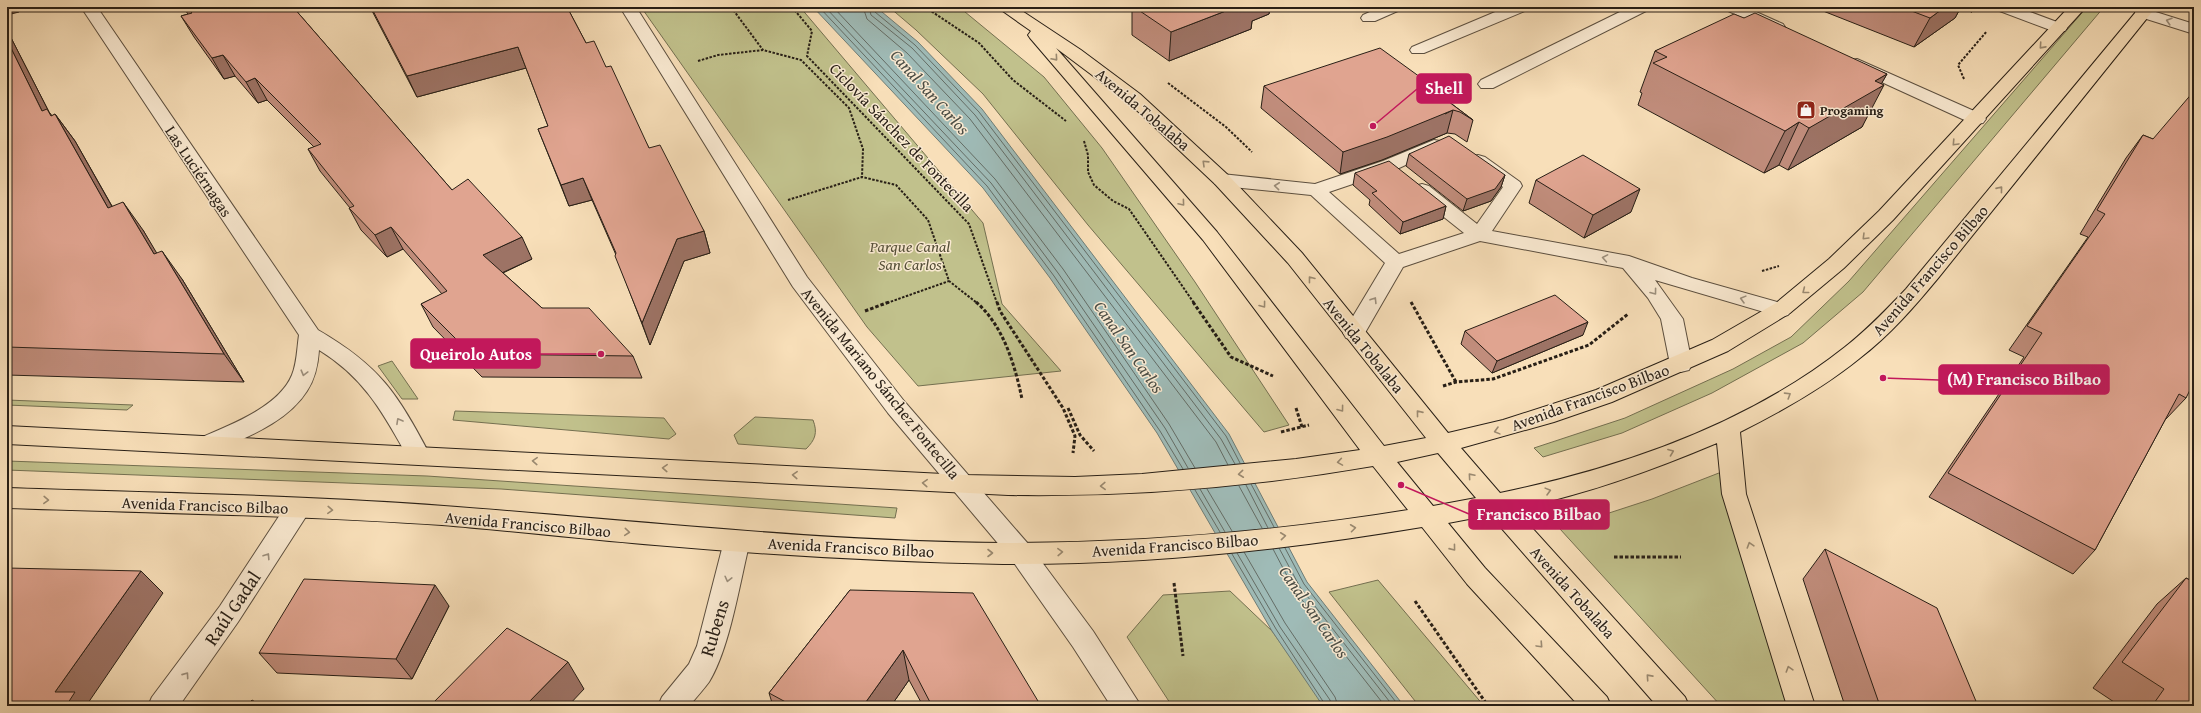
<svg xmlns="http://www.w3.org/2000/svg" width="2201" height="713" font-family="'Gentium Book Plus',serif">
  <style>
    .green { fill: #c1c18c; stroke: #747051 }
    .water { fill: #9fbbb7; stroke: #6f7d77 }
    .lines { fill: none; stroke-linecap: round; stroke-linejoin: round }
    .shore { stroke: #646d66; stroke-width: 1 }
    .minor-casing { stroke: #5c4f3f; stroke-width: 2 }
    .major-casing { stroke: #281f16; stroke-width: 2 }
    .path-far1 { stroke: #281f16; stroke-width: 2; stroke-dasharray: 2.5 1.5; stroke-linecap: butt }
    .path { stroke: #281f16; stroke-width: 3; stroke-dasharray: 3.5 2; stroke-linecap: butt }
    .minor { fill: #faead2; fill-rule: evenodd }
    .major { fill: #f8dfb9; fill-rule: evenodd }
    .wall { fill: #c18d7c; stroke: #281f16 }
    .shaded-wall { fill: #9d7365; stroke: #281f16 }
    .building { fill: #e0a490; stroke: #281f16 }
    .oneway { stroke: #9c8f7d }
    .oneway2 { stroke: #9a8970 }
    .labels { text-anchor: middle; stroke-width: 3; stroke-linejoin: round; paint-order: stroke }
    .far-poi-label { font-size: 13px; font-weight: bold; fill: #281f16; stroke: #faead2; text-anchor: start }
    .street-label { font-size: 16px; fill: #281f16; stroke: #faead2 }
    .park-label { font-size: 16px; font-style: italic; fill: #565039; stroke: #faead2 }
    .water-label { font-size: 17px; font-style: italic; fill: #4c4e46; stroke: #faead2 }
    .near-street-label { font-size: 19px; fill: #281f16; stroke: #faead2 }
    .leader { fill: none; stroke: #c2185b; stroke-width: 1.5 }
    .callout-dot { fill: #c2185b; stroke: #faead2; stroke-width: 1.5 }
    .callout { fill: #c2185b; stroke: #c2185b; stroke-width: 1.5 }
    .callout-label { font-size: 17px; text-anchor: middle; font-weight: bold; fill: #fff }
  </style>
  <rect width="100%" height="100%" fill="#f8dfb9"/>
  <filter id="stains"><feTurbulence type="fractalNoise" baseFrequency=".005" numOctaves="4"/><feColorMatrix values="0 0 0 0 .2 0 0 0 0 .09 0 0 0 0 .02 0 0 0 .5 -.17"/></filter>
  <radialGradient id="worn" r=".72"><stop offset=".6" stop-color="#630" stop-opacity="0"/><stop offset="1" stop-color="#630" stop-opacity=".3"/></radialGradient>
  <g class="green">
    <path d="M641 7H800L983 223 1002 304 1061 371 918 386 867 327Z"/>
    <path d="M889 7H959L1044 77 1102 148 1195 282 1289 425 1264 432 1088 225 983 94 916 30Z"/>
    <path d="M2087 7H2104L1863 292 1803 343 1712 393 1622 433 1543 457 1534 448 1625 418 1733 369 1791 337 1849 281Z"/>
    <path d="M392 361 418 399H402L378 366Z"/>
    <path d="M7 400 133 405 127 410 7 405Z"/>
    <path d="M455 411 664 418 676 434 669 439 453 420Z"/>
    <path d="M755 417 813 420C818 433 815 440 806 449L738 444 734 435Z"/>
    <path d="M7 461 427 476 897 508 895 518 501 489 7 470Z"/>
    <path d="M1724 471 1806 706H1721L1560 529 1652 499Z"/>
    <path d="M1378 580 1484 706H1419L1329 592Z"/>
    <path d="M1230 591 1272 631 1325 706H1172L1127 637 1163 595Z"/>
  </g>
  <path class="water" d="M813 7H876L918 42 982 109 1229 434 1307 582 1404 706H1323L1272 631 1157 433 1050 278 983 188Z"/>
  <g class="lines">
    <g class="shore">
      <path d="M819 7 987 186 1054 276 1160 431 1183 469"/>
      <path d="M825 7 991 183 1058 273 1165 428 1188 468"/>
      <path d="M833 7 995 179 1063 269 1169 424 1195 468"/>
      <path d="M863 7 867 19 907 53 970 119 1216 442 1228 465"/>
      <path d="M869 7 871 15 912 48 975 115 1221 439 1235 464"/>
      <path d="M874 7 875 12 915 45 979 112 1226 436 1240 463"/>
      <path d="M1251 484 1274 527"/>
      <path d="M1246 485 1268 528"/>
      <path d="M1239 486 1262 528"/>
      <path d="M1200 489 1225 532"/>
      <path d="M1207 489 1232 531"/>
      <path d="M1195 490 1220 532"/>
      <path d="M1279 548 1300 587 1393 706"/>
      <path d="M1285 548 1304 584 1399 706"/>
      <path d="M1273 549 1295 591 1385 706"/>
      <path d="M1244 552 1285 623 1335 697 1338 706"/>
      <path d="M1237 553 1280 627 1330 700 1331 706"/>
      <path d="M1232 554 1276 629 1326 706"/>
    </g>
    <defs>
      <g id="minor">
        <path d="M81 7H97L318 330C380 366 397 393 430 455L426 461 418 464 410 461C384 415 366 379 319 350 318 365 315 379 307 391 290 418 257 433 229 445 223 448 215 452 209 453 206 453 202 451 200 450L196 444 200 438C230 425 279 407 292 375 297 363 297 348 299 335Z"/>
        <path d="M620 7H636L807 277 904 401 1030 546 1093 631 1141 706H1111L1073 647 1012 560 888 413 793 287Z"/>
        <path d="M1381 7H1402L1400 10 1375 21H1363L1361 18 1363 15Z"/>
        <path d="M1507 7H1529L1527 10 1424 53H1412L1410 50 1412 47Z"/>
        <path d="M1630 7H1650L1648 10 1493 88H1481L1478 84 1481 80Z"/>
        <path d="M1724 7H1745L1783 24 1785 27 1783 30H1771L1726 10Z"/>
        <path d="M1995 7H2017L2065 25 2067 28 2065 31H2053L1997 10Z"/>
        <path d="M2143 8 2194 24V34L2137 16 2135 13 2137 10Z"/>
        <path d="M1857 59 1983 115 1986 119 1983 123 1977 124 1971 123 1851 68 1849 64 1851 60Z"/>
        <path d="M1434 140 1440 141 1443 145 1440 149 1397 169 1329 192 1399 254 1464 233 1415 194 1413 190 1415 186 1422 184 1429 186 1477 224 1503 187 1471 165 1469 161 1471 157 1478 155 1485 157 1520 182 1522 186 1492 231 1629 256 1692 278 1788 305 1792 310 1788 315 1781 317 1655 280 1683 319 1692 364 1689 370 1681 372 1673 370 1670 364 1661 319 1648 298 1623 268 1480 241 1403 267 1362 338 1354 340 1346 338 1343 333 1385 263 1311 195 1222 186 1215 184 1213 180 1215 176 1222 174 1315 184 1383 161Z"/>
        <path d="M298 498 307 501 310 508 307 515 238 622 179 706H148L152 697 220 606 289 501Z"/>
        <path d="M737 531 746 534 750 541C740 581 730 648 709 682 703 690 696 698 689 706H658L662 697 689 664 697 646 724 541 728 534Z"/>
      </g>
      <path id="major" d="M997 7H1016L1081 50 1140 94 1229 176 1302 253 1448 433 1503 420 1596 390 1712 340 1776 303 1829 259 1879 211 2069 7H2086L1893 220 1844 268 1790 313 1728 351 1612 402 1554 422 1461 448 1500 493C1621 468 1748 424 1845 347 1867 330 1887 309 1906 289L2140 7H2156L1939 277C1915 306 1890 335 1860 358 1823 388 1782 411 1740 432L1746 494 1815 706H1787L1722 494 1717 443C1651 471 1584 495 1515 509L1685 697 1689 706H1657L1490 515 1448 523 1485 568 1607 697 1611 706H1579L1467 584 1422 527C1287 550 1141 565 1003 564 887 562 770 555 655 545 583 539 513 531 442 525 297 515 152 513 7 508V488C153 493 299 495 444 506 632 520 819 542 1007 543 1138 543 1279 531 1408 510L1373 466C1252 487 1130 497 1008 495L7 444V426L963 475 1075 477 1142 474 1296 459 1360 450 1203 240 1030 38 1028 35 1031 31ZM1056 48 1128 102 1215 184 1288 263 1426 438 1384 446 1217 232ZM1438 453 1476 498 1433 506 1397 462Z"/>
    </defs>
    <use href="#minor" class="minor-casing"/>
    <use href="#major" class="major-casing"/>
    <g class="path-far1">
      <path d="M731 7 763 50"/>
      <path d="M792 7 812 31 807 56 969 224 997 303"/>
      <path d="M925 7 979 43 1013 80 1066 121"/>
      <path d="M1960 7 1972 12"/>
      <path d="M698 61 718 55 763 50 801 60 849 108 863 149 862 177"/>
      <path d="M1964 79 1958 65 1987 31"/>
      <path d="M1168 83 1226 127 1252 152"/>
      <path d="M1084 141 1088 155V172L1094 185 1113 201 1129 209 1194 303"/>
      <path d="M788 200 862 177 896 185 928 220 949 281 977 303"/>
      <path d="M1762 271 1779 266"/>
      <path d="M887 303 949 281"/>
    </g>
    <g class="path">
      <path d="M976 302C1003 325 1015 365 1022 399"/>
      <path d="M997 302 1000 311 1063 408 1075 436 1073 453"/>
      <path d="M1193 302 1231 357 1273 376"/>
      <path d="M1411 302 1456 382"/>
      <path d="M865 311 889 302"/>
      <path d="M1443 386 1456 382 1493 379 1589 345 1628 314"/>
      <path d="M1068 408 1080 435 1094 451"/>
      <path d="M1296 408 1302 427"/>
      <path d="M1281 432 1309 425"/>
      <path d="M1614 557H1681"/>
      <path d="M1174 583 1183 656"/>
      <path d="M1415 601 1488 706"/>
    </g>
    <use href="#minor" class="minor"/>
    <use href="#major" class="major"/>
  </g>
  <g class="wall">
    <path d="M183 7H293L452 190 532 259 503 273 542 308 633 356 642 378 482 377 433 327 421 304 442 294 403 249 387 257 361 230 349 208H350L320 171 308 149 314 147 267 100 258 103 235 76 224 79 194 37 181 16 188 14Z"/>
    <path d="M370 7H567L586 43 606 67 649 148 704 231 710 253 684 261 650 345 624 277 616 255 592 200 569 206 538 129 548 126 526 68 417 97Z"/>
    <path d="M1132 7H1270L1269 14 1252 21 1251 29 1169 61 1132 35Z"/>
    <path d="M1813 7H1961L1955 18 1914 47Z"/>
    <path d="M1744 18 1887 74 1881 84 1862 127 1788 170 1779 165 1764 173 1638 105 1642 93 1640 92 1655 51Z"/>
    <path d="M7 23 10 30H7L49 112 52 116 55 114 75 141 112 206 143 230 156 253 182 279 244 382 7 375Z"/>
    <path d="M1264 86 1448 101 1473 120 1467 142 1455 134 1447 133 1382 160 1340 174 1261 108Z"/>
    <path d="M2143 135 2153 139 2186 398 2165 420 2095 550 2073 574 1929 497 2024 357 2009 350 2088 237 2080 234 2126 158Z"/>
    <path d="M1409 154 1505 175 1501 187 1491 201 1463 211 1406 166Z"/>
    <path d="M1355 173 1446 206 1443 219 1400 234 1369 205 1370 200 1353 185Z"/>
    <path d="M1536 180 1631 212 1584 238 1529 203Z"/>
    <path d="M1465 331 1583 335 1492 373 1461 344Z"/>
    <path d="M1825 549 1978 706H1845L1803 579Z"/>
    <path d="M2186 578 2194 582V706H2120L2093 688 2157 604Z"/>
    <path d="M850 590 1041 706H923L909 680 891 706H773L769 693Z"/>
    <path d="M449 606 412 679 277 673 259 653Z"/>
  </g>
  <g class="shaded-wall">
    <path d="M7 7H15L19 12 7 15Z"/>
    <path d="M1236 7H1270L1269 14 1252 21 1251 29 1169 61 1171 32Z"/>
    <path d="M1945 7H1961L1955 18 1914 47 1930 18Z"/>
    <path d="M7 23 10 30H7L49 112 67 136 42 111 7 40Z"/>
    <path d="M518 47 526 68 417 97 407 76Z"/>
    <path d="M223 55 235 76 224 79 212 58Z"/>
    <path d="M1887 74 1879 88 1884 85 1862 127 1788 170 1809 128 1875 81Z"/>
    <path d="M255 78 267 100 258 103 246 82Z"/>
    <path d="M1449 98 1445 114 1453 110 1447 133 1382 160 1340 174 1343 152 1445 99Z"/>
    <path d="M55 114 75 141 128 235 108 208Z"/>
    <path d="M1799 122 1779 165 1764 173 1785 131Z"/>
    <path d="M1505 175 1501 187 1491 201 1463 211 1467 199Z"/>
    <path d="M583 178 592 200 569 206 561 185Z"/>
    <path d="M1640 189 1631 212 1584 238 1593 215Z"/>
    <path d="M123 202 143 230 174 282 154 254Z"/>
    <path d="M1446 206 1443 219 1400 234 1403 222Z"/>
    <path d="M391 227 403 249 387 257 375 235Z"/>
    <path d="M704 231 710 253 684 261 650 345 642 323 677 239Z"/>
    <path d="M522 237 532 259 493 277 483 255Z"/>
    <path d="M162 251 182 279 244 382 224 354Z"/>
    <path d="M1588 322 1583 335 1492 373 1497 361Z"/>
    <path d="M141 571 163 593 88 703 91 706H66L55 692Z"/>
    <path d="M435 585 449 606 412 679 396 659Z"/>
    <path d="M903 650 909 680 891 706H863Z"/>
    <path d="M568 662 584 689 568 706H525Z"/>
  </g>
  <g class="building">
    <path d="M187 7H293L452 190 468 179 522 237 483 255 542 308H589L633 356 471 354 421 304 447 291 391 227 375 235 349 208 354 206 308 149 321 144 255 78 246 82 223 55 212 58 181 16 192 13Z"/>
    <path d="M371 7H567L586 43 594 41 606 67 611 66 649 148 660 145 704 231 677 239 642 323 615 256 616 253 583 178 561 185 538 129 548 126 518 47 407 76Z"/>
    <path d="M1134 7H1236L1171 32Z"/>
    <path d="M1901 7H1945L1930 18Z"/>
    <path d="M1755 13 1887 74 1875 81 1884 85 1809 128 1799 122 1785 131 1653 63 1667 57 1655 51 1734 14 1744 18Z"/>
    <path d="M7 40 42 111 47 109 51 116 55 114 108 208 123 202 154 254 162 251 224 354 7 347Z"/>
    <path d="M1380 48 1449 98 1445 99 1473 120 1460 112 1453 110 1387 137 1343 152 1264 86Z"/>
    <path d="M2194 91V382L2186 398 2179 394 2095 550 1948 473 2042 333 2027 326 2105 214 2097 210 2143 135 2153 139Z"/>
    <path d="M1449 136 1505 175 1495 189 1467 199 1409 154Z"/>
    <path d="M1583 155 1640 189 1593 215 1536 180Z"/>
    <path d="M1389 161 1446 206 1403 222 1372 193 1377 191 1355 173Z"/>
    <path d="M1555 295 1588 322 1497 361 1465 331Z"/>
    <path d="M1825 549 1937 608 1978 706H1880Z"/>
    <path d="M7 568 141 571 55 692H75L66 706H7Z"/>
    <path d="M2186 578 2194 582V706H2152L2164 689 2122 662Z"/>
    <path d="M304 579 435 585 396 659 259 653Z"/>
    <path d="M850 590 973 593 1041 706H932L903 650 863 706H793L769 693Z"/>
    <path d="M507 628 568 662 525 706H430Z"/>
    <path d="M252 700 262 706H246Z"/>
  </g>
  <defs><path id="oneway-chevron" d="M-2-3.5L2.5 0L-2 3.5" fill="none" stroke-width="1.6" stroke-linecap="round" stroke-linejoin="round"/></defs>
  <g class="oneway">
    <use href="#oneway-chevron" transform="translate(2169 21) rotate(-163)"/>
    <use href="#oneway-chevron" transform="translate(1277 186) rotate(-174)"/>
    <use href="#oneway-chevron" transform="translate(1605 258) rotate(-170)"/>
    <use href="#oneway-chevron" transform="translate(1654 292) rotate(53)"/>
    <use href="#oneway-chevron" transform="translate(1743 299) rotate(-165)"/>
    <use href="#oneway-chevron" transform="translate(1374 300) rotate(-58)"/>
    <use href="#oneway-chevron" transform="translate(304 373) rotate(105)"/>
    <use href="#oneway-chevron" transform="translate(399 421) rotate(-119)"/>
    <use href="#oneway-chevron" transform="translate(267 556) rotate(-57)"/>
    <use href="#oneway-chevron" transform="translate(728 579) rotate(104)"/>
    <use href="#oneway-chevron" transform="translate(186 675) rotate(-55)"/>
  </g>
  <g class="oneway2">
    <use href="#oneway-chevron" transform="translate(2042 46) rotate(132)"/>
    <use href="#oneway-chevron" transform="translate(1055 58) rotate(49)"/>
    <use href="#oneway-chevron" transform="translate(1955 143) rotate(133)"/>
    <use href="#oneway-chevron" transform="translate(1205 163) rotate(-136)"/>
    <use href="#oneway-chevron" transform="translate(2000 189) rotate(-51)"/>
    <use href="#oneway-chevron" transform="translate(1182 203) rotate(50)"/>
    <use href="#oneway-chevron" transform="translate(1865 237) rotate(135)"/>
    <use href="#oneway-chevron" transform="translate(1311 279) rotate(-128)"/>
    <use href="#oneway-chevron" transform="translate(1805 291) rotate(142)"/>
    <use href="#oneway-chevron" transform="translate(1263 305) rotate(53)"/>
    <use href="#oneway-chevron" transform="translate(1788 395) rotate(-32)"/>
    <use href="#oneway-chevron" transform="translate(1341 409) rotate(53)"/>
    <use href="#oneway-chevron" transform="translate(1419 413) rotate(-129)"/>
    <use href="#oneway-chevron" transform="translate(1497 431) rotate(165)"/>
    <use href="#oneway-chevron" transform="translate(1671 452) rotate(-21)"/>
    <use href="#oneway-chevron" transform="translate(535 461) rotate(-177)"/>
    <use href="#oneway-chevron" transform="translate(1340 462) rotate(171)"/>
    <use href="#oneway-chevron" transform="translate(665 468) rotate(-177)"/>
    <use href="#oneway-chevron" transform="translate(1241 474) rotate(174)"/>
    <use href="#oneway-chevron" transform="translate(795 475) rotate(-177)"/>
    <use href="#oneway-chevron" transform="translate(1471 476) rotate(-131)"/>
    <use href="#oneway-chevron" transform="translate(925 483) rotate(-176)"/>
    <use href="#oneway-chevron" transform="translate(1103 486) rotate(178)"/>
    <use href="#oneway-chevron" transform="translate(1548 491) rotate(-15)"/>
    <use href="#oneway-chevron" transform="translate(46 500) rotate(2)"/>
    <use href="#oneway-chevron" transform="translate(330 510) rotate(3)"/>
    <use href="#oneway-chevron" transform="translate(1353 528) rotate(-7)"/>
    <use href="#oneway-chevron" transform="translate(627 532) rotate(5)"/>
    <use href="#oneway-chevron" transform="translate(1283 536) rotate(-6)"/>
    <use href="#oneway-chevron" transform="translate(1750 545) rotate(-107)"/>
    <use href="#oneway-chevron" transform="translate(1453 548) rotate(51)"/>
    <use href="#oneway-chevron" transform="translate(1060 552) rotate(-2)"/>
    <use href="#oneway-chevron" transform="translate(990 553)"/>
    <use href="#oneway-chevron" transform="translate(1540 645) rotate(47)"/>
    <use href="#oneway-chevron" transform="translate(1789 669) rotate(-107)"/>
    <use href="#oneway-chevron" transform="translate(1649 677) rotate(-132)"/>
  </g>
  <defs>
    <symbol id="shop-square" viewBox="-11 -11 22 22"><rect x="-9" y="-9" width="18" height="18" rx="4" fill="#8f2418" stroke="#faead2"/><path d="M-5-2.5h2.3a2.7 3.5 0 0 1 5.4 0H5L5.5 6h-11ZM-1.5-2.5h3a1.5 2.3 0 0 0-3 0Z" fill="#fff"/></symbol>
  </defs>
  <g fill-rule="evenodd">
    <use href="#shop-square" x="1795" y="99" width="22" height="22"/>
  </g>
  <g class="labels">
    <g class="far-poi-label">
      <text x="1820" y="115">Progaming</text>
    </g>
    <g class="street-label">
      <text transform="translate(1143 109) rotate(40)" y="6">Avenida Tobalaba</text>
      <text transform="translate(902 137) rotate(46)" y="6">Ciclovía Sánchez de Fontecilla</text>
      <text transform="translate(199 171) rotate(56)" y="6">Las Luciérnagas</text>
      <text transform="translate(1930 270) rotate(-49)" y="6">Avenida Francisco Bilbao</text>
      <text transform="translate(1364 345) rotate(51)" y="6">Avenida Tobalaba</text>
      <text transform="translate(881 383) rotate(51)" y="6">Avenida Mariano Sánchez Fontecilla</text>
      <text transform="translate(1590 397) rotate(-20)" y="6">Avenida Francisco Bilbao</text>
      <text transform="translate(205 505) rotate(2)" y="6">Avenida Francisco Bilbao</text>
      <text transform="translate(528 524) rotate(5)" y="6">Avenida Francisco Bilbao</text>
      <text transform="translate(1175 545) rotate(-4)" y="6">Avenida Francisco Bilbao</text>
      <text transform="translate(851 547) rotate(3)" y="6">Avenida Francisco Bilbao</text>
      <text transform="translate(1573 592) rotate(48)" y="6">Avenida Tobalaba</text>
    </g>
    <g class="park-label">
      <text x="910" y="252">Parque Canal<tspan x="910" dy="18">San Carlos</tspan></text>
    </g>
    <g class="water-label">
      <text transform="translate(930 92) rotate(48)" y="6">Canal San Carlos</text>
      <text transform="translate(1129 347) rotate(55)" y="6">Canal San Carlos</text>
      <text transform="translate(1314 612) rotate(55)" y="6">Canal San Carlos</text>
    </g>
    <g class="near-street-label">
      <text transform="translate(232 608) rotate(-56)" y="7">Raúl Gadal</text>
      <text transform="translate(714 628) rotate(-73)" y="7">Rubens</text>
    </g>
  </g>
  <path class="leader" d="M1373 126L1417 89M601 354L540 354M1883 378L1939 380M1401 485L1469 514"/>
  <g class="callout-dot">
    <circle cx="1373" cy="126" r="4"/>
    <circle cx="601" cy="354" r="4"/>
    <circle cx="1883" cy="378" r="4"/>
    <circle cx="1401" cy="485" r="4"/>
  </g>
  <g class="callout">
    <rect x="1417" y="74" width="54" height="29" rx="4"/>
    <rect x="411" y="339" width="129" height="29" rx="4"/>
    <rect x="1939" y="365" width="170" height="29" rx="4"/>
    <rect x="1469" y="500" width="140" height="29" rx="4"/>
  </g>
  <g class="callout-label">
    <text x="1444" y="94">Shell</text>
    <text x="476" y="360">Queirolo Autos</text>
    <text x="2024" y="385">(M) Francisco Bilbao</text>
    <text x="1539" y="520">Francisco Bilbao</text>
  </g>
  <rect width="2201" height="713" fill="none" stroke="#f8dfb9" stroke-width="24"/>
  <rect x="8" y="8" width="2185" height="697" fill="none" stroke="#281f16" stroke-width="2"/>
  <rect x="12" y="12" width="2177" height="689" fill="none" stroke="#281f16"/>
  <rect width="100%" height="100%" filter="url(#stains)"/>
  <rect width="100%" height="100%" fill="url(#worn)"/>
</svg>
